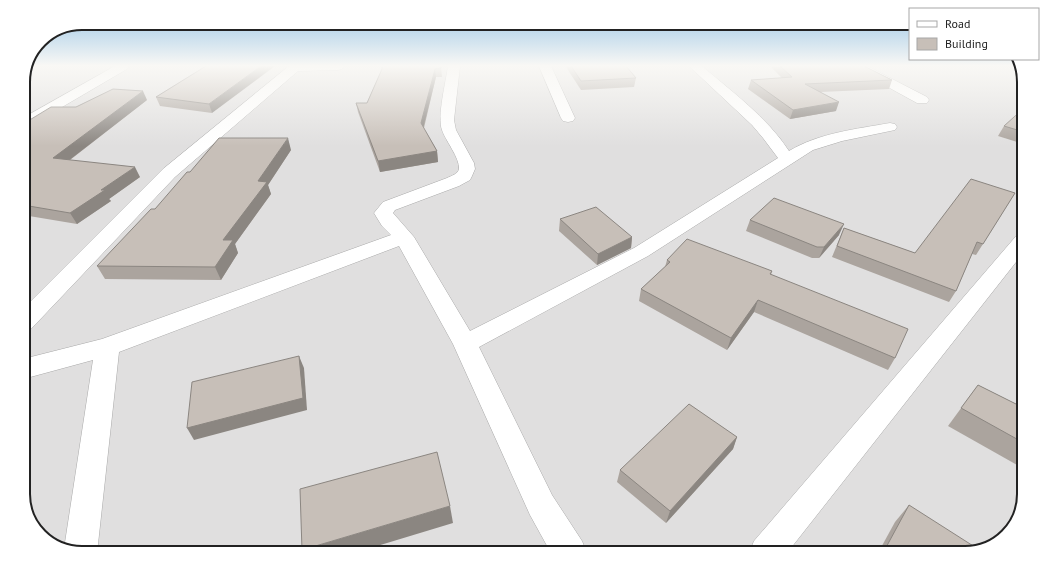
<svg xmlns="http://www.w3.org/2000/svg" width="1047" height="576" font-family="'PT Sans',sans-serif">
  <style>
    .residential { fill: #e0dfdf }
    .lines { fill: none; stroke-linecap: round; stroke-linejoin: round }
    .street-casing { stroke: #a9a9a9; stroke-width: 1 }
    .street { fill: #fff; fill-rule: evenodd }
    .wall { fill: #aba49e }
    .shaded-wall { fill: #8b8681 }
    .building { fill: #c7bfb8; stroke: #8b8681 }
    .rim { fill: none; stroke: #222; stroke-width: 2 }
  </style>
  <rect width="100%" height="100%" fill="#f2efe9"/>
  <path class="residential" d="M29 66H1020L1024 78V494L1018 521 998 543 966 553H82L55 547 33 527 23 498V78Z"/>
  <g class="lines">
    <defs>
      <g id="street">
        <path d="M115 66H129L127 69 28 127 23 128V118Z"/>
        <path d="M289 66H344L342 69 338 70 298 71 175 177 31 329 23 331V309L163 169Z"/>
        <path d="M448 66H460L454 120 456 130 474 163 475 169 472 176 470 180 459 186 395 210 393 213 414 237 470 331 634 248 778 158 763 138 752 125 689 66H702C732 92 767 117 789 151 819 133 856 129 890 123L895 124 897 127 895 130 842 141 813 150 648 256 479 347 552 495 582 541 587 553H551L530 515 453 344 399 246 119 352 97 553H82L64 549 93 360 23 379V359L102 339 391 235 382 226 374 213 383 202 447 178C451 176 458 174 459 169 460 158 445 140 442 130 437 117 446 81 448 66Z"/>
        <path d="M539 66H551L575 118 573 121 568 122 563 121 561 118Z"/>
        <path d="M853 66H867L927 97 929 100 927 103H917L855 69Z"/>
        <path d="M1024 233V252L787 553H749L754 541 1017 235Z"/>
      </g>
    </defs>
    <use href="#street" class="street-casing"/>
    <use href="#street" class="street"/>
  </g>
  <g class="wall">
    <path d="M206 66 212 113 160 106 156 97Z"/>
    <path d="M382 66H441L442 77H436L424 128 437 151 438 162 380 172 358 112 356 103H367L382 69Z"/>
    <path d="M566 66H626L636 78 634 87 581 90 566 67Z"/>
    <path d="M770 66H864L892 80 889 89 820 92 836 111 790 119 748 89 751 80 782 78Z"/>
    <path d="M147 100 70 160 140 177 109 199 111 201 77 224 23 215V124Z"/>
    <path d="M1024 108V144L998 136 1004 126Z"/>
    <path d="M1024 149V163L1016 160 1022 150Z"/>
    <path d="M291 150 268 185 271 194 235 244 238 253 221 280 105 279 97 266 155 209 190 172Z"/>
    <path d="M1015 193 976 255 972 254 956 291 949 302 832 257 844 228 915 253Z"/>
    <path d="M560 219 632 237 631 248 597 265 559 231Z"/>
    <path d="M750 220 839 235 819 258H812L746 231Z"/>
    <path d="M667 260 772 271 771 275 895 358 888 370 754 312 727 350 639 301 641 289 665 267Z"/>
    <path d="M978 385 1024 408V469L948 426Z"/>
    <path d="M737 437 733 449 666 523 617 482 620 470Z"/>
    <path d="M909 505 966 553H878L895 522Z"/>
  </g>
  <g class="shaded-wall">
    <path d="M261 66H275L212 113 209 104Z"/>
    <path d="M435 69 436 77 422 133 421 123Z"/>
    <path d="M143 91 147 100 59 168 53 158Z"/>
    <path d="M839 102 836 111 790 119 793 110Z"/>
    <path d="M288 138 291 150 268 185 271 194 235 244 238 253 221 280 215 267 223 240 258 181Z"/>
    <path d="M437 151 438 162 380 172 378 161Z"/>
    <path d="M135 167 140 177 109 199 111 201 77 224 70 213 101 190Z"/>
    <path d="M844 224 839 235 819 258 824 247Z"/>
    <path d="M632 237 631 248 597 265 598 254Z"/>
    <path d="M758 300 754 312 727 350 731 338Z"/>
    <path d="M299 356 304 368 307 410 194 440 187 428Z"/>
    <path d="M737 437 733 449 666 523 670 511Z"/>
    <path d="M450 506 453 523 354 553H304L302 550Z"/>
  </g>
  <g class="building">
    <path d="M206 66H261L209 104 156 97Z"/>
    <path d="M382 66H441V68L435 69 421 123 437 151 378 161 356 103H367L382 69Z"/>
    <path d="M571 66H626L636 78 581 81Z"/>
    <path d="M780 66H864L892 80 805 84 839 102 793 110 751 80 792 77Z"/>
    <path d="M113 89 143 91 53 158 135 167 101 190H105L70 213 23 205V124L51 107H76Z"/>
    <path d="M1024 108V132L1004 126Z"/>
    <path d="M219 138H288L258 181 267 182 223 240H233L215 267 97 266 151 209H155L187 172H190Z"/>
    <path d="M971 179 1015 193 983 244 977 242 956 291 837 246 844 228 915 253Z"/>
    <path d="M774 198 844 224 824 247H817L750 220Z"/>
    <path d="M596 207 632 237 598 254 560 219Z"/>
    <path d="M687 239 772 271 770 274 908 329 895 358 758 300 731 338 641 289 670 262 667 260Z"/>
    <path d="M299 356 303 398 187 428 192 382Z"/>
    <path d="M978 385 1024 408V443L961 408Z"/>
    <path d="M689 404 737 437 670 511 620 470Z"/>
    <path d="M437 452 450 506 302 550 300 489Z"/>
    <path d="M909 505 978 549 966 553H883Z"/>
  </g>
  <linearGradient id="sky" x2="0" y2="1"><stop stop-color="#8fc0e4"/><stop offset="0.45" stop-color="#f9f8f5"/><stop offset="1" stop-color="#f9f8f5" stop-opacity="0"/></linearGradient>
  <rect width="1047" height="146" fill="url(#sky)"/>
  <path d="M0 0H1047V576H0ZM82 30H965A52 52 0 0 1 1017 82V494A52 52 0 0 1 965 546H82A52 52 0 0 1 30 494V82A52 52 0 0 1 82 30Z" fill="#fff" fill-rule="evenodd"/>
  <path class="rim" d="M82 30H965A52 52 0 0 1 1017 82V494A52 52 0 0 1 965 546H82A52 52 0 0 1 30 494V82A52 52 0 0 1 82 30Z"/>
  <rect x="909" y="8" width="130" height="52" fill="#ffffff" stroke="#a7a7a7"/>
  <rect x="917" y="21" width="20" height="6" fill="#ffffff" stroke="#a7a7a7"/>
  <text x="945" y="28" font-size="12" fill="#222222">Road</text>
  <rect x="917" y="38" width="20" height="12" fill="#c7bfb8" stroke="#a7a7a7"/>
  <text x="945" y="48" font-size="12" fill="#222222">Building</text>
</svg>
